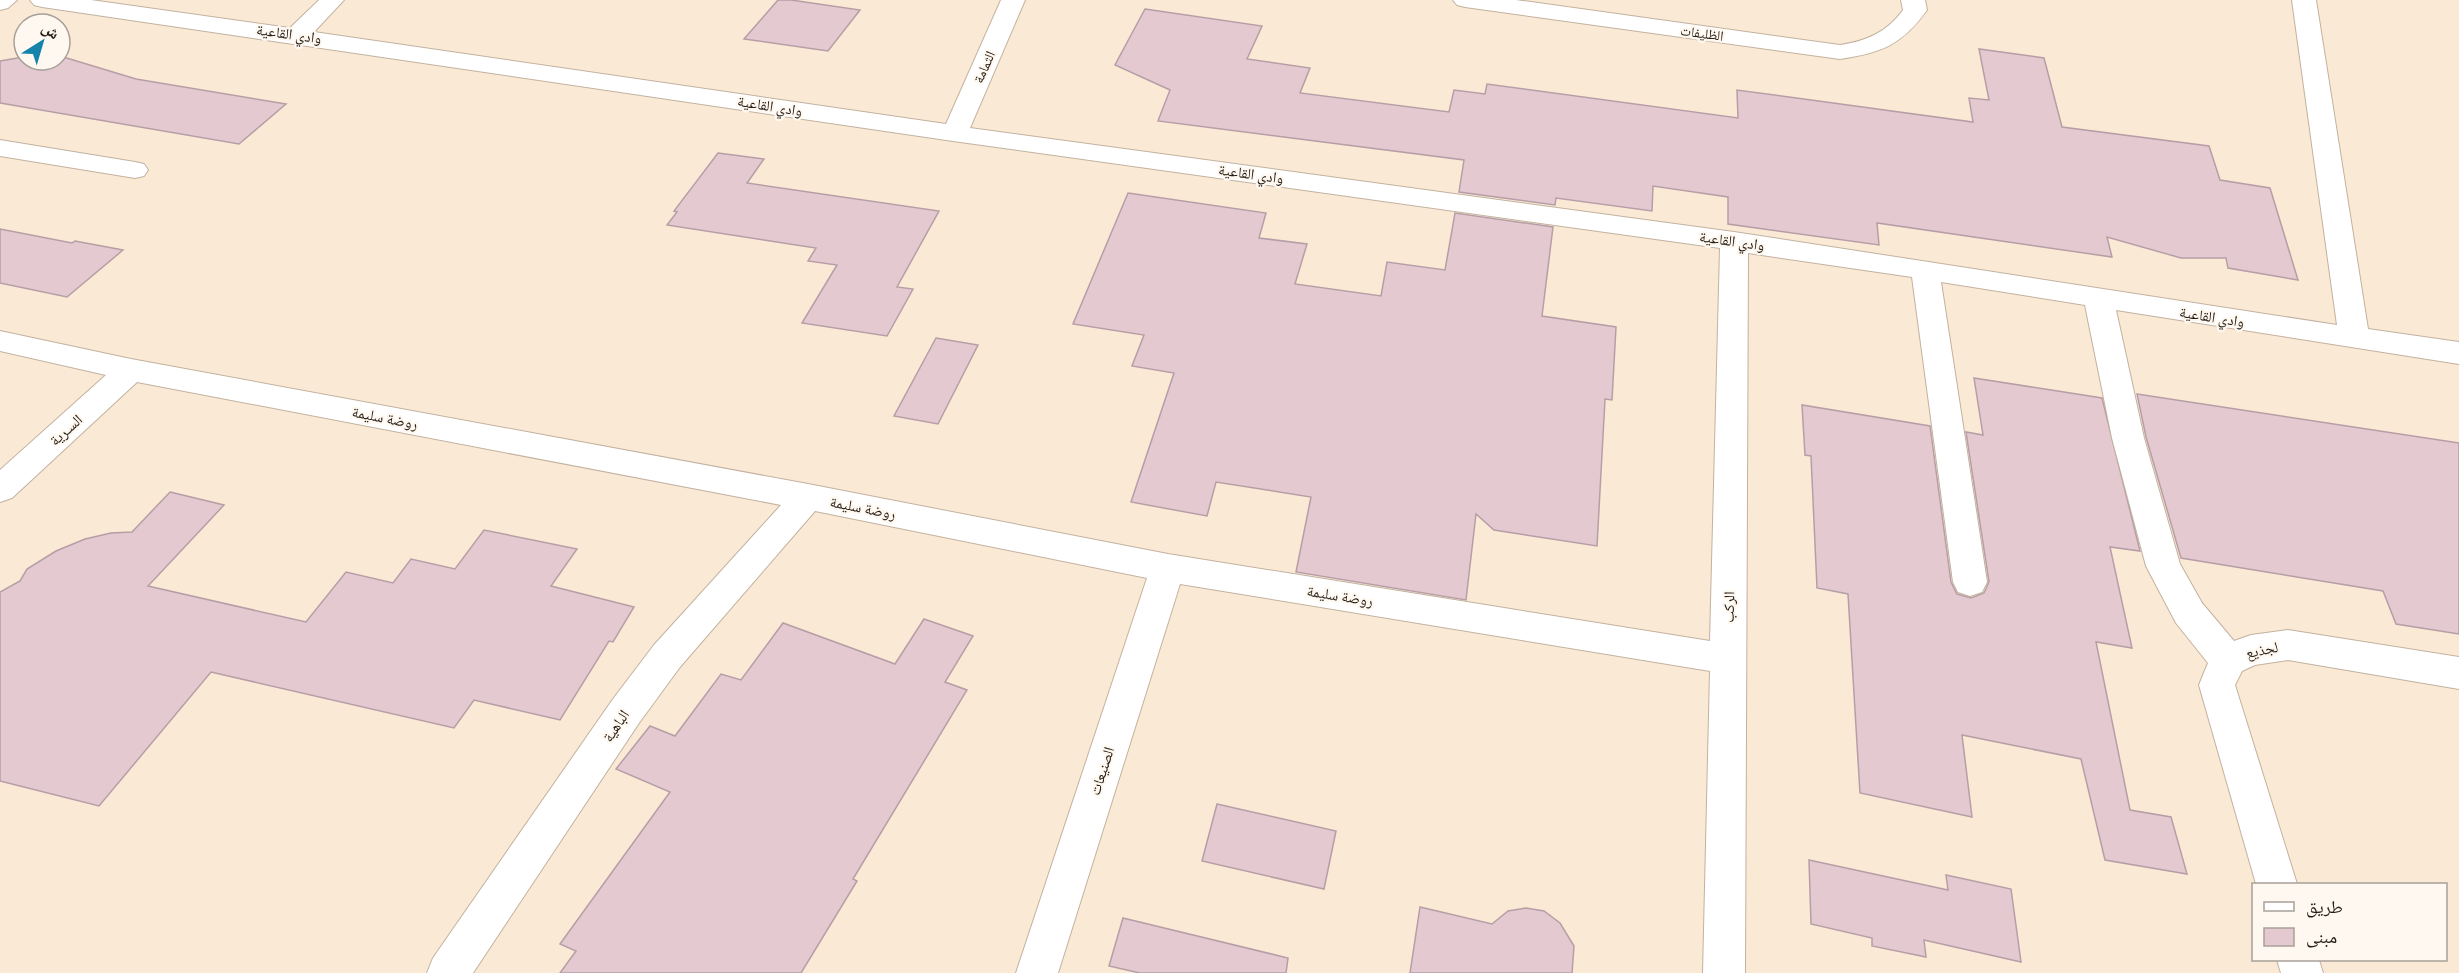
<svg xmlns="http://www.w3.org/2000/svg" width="2459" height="973" font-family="Georgia,'Noto Naskh Arabic',serif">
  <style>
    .building { fill: #e4c9d1; stroke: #b79ea6; stroke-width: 1.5 }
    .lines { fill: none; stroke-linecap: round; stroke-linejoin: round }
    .minor-casing { stroke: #c2b29f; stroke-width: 2 }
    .minor { fill: #fff; fill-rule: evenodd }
    .labels { text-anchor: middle; stroke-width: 4.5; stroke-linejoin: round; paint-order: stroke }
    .far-street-label { font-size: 14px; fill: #231d16; stroke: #fff8f0 }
    .street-label { font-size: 15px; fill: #231d16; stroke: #fff8f0 }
  </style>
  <rect width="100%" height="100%" fill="#fae9d5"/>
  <g class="building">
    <path d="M778 0H791L860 10 828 51 744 39Z"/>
    <path d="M1145 9 1262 26 1247 59 1310 68 1300 93 1449 112 1454 90 1485 94 1487 84 1738 118 1737 90 1973 122 1969 98 1989 100 1979 49 2044 58 2062 127 2209 146 2220 180 2270 188 2298 280 2228 268 2226 258H2181L2107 237 2112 257 1877 223 1879 245 1728 224V197L1653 186 1652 211 1556 198 1555 205 1459 192 1464 160 1158 121 1170 90 1115 65Z"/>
    <path d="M60 56 136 79 286 104 239 144 0 103V61L24 57V60H60Z"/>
    <path d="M718 153 764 159 747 183 939 211 897 287 913 289 887 336 802 323 837 265 808 261 816 248 667 225 677 212 674 211Z"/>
    <path d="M1128 193 1266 213 1259 238 1307 244 1295 284 1381 296 1387 262 1445 270 1455 213 1553 227 1542 316 1616 327 1612 400 1605 399 1597 546 1494 530 1476 514 1466 600 1296 572 1311 497 1216 482 1207 516 1131 502 1174 373 1132 366 1144 335 1073 324Z"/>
    <path d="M0 229 72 243 75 241 123 250 67 297 0 283Z"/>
    <path d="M936 338 978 345 938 424 894 416Z"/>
    <path d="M1974 378 2102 398 2140 551 2110 547 2132 648 2096 642 2130 810 2171 817 2187 874 2105 860 2081 759 1962 735 1972 817 1860 793 1848 594 1817 588 1811 456 1805 455 1802 405 1930 426 1951 582 1957 594 1971 598 1984 593 1989 582 1966 432 1983 435Z"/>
    <path d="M2137 394 2459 443V634L2396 624 2383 591 2181 558 2146 437Z"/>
    <path d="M170 492 224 505 148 586 306 622 346 572 393 583 411 559 455 569 484 530 577 549 551 586 634 607 613 642 609 641 560 720 474 700 454 728 211 672 99 806 0 781V592L20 581 27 569 56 551 85 539 111 533 132 532Z"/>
    <path d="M924 619 973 636 945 682 967 690 853 879 857 881 801 973H560L576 951 560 944 670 792 616 769 650 726 675 736 721 674 741 680 783 623 895 664Z"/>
    <path d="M1217 804 1336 831 1324 889 1202 861Z"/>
    <path d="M1809 860 1948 890 1946 875 2011 889 2021 962 1924 940 1926 957 1872 946V938L1811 924Z"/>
    <path d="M1420 907 1492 924 1508 911 1526 908 1544 911 1560 923 1574 946 1572 973H1410Z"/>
    <path d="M1123 918 1288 958 1286 973H1140L1109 966Z"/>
  </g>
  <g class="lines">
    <defs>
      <g id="minor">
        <path d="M0 0H17L8 8 0 10Z"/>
        <path d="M30 0H91L290 28 319 0H344L314 32 946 124 1001 0H1025L970 128 1734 232 2337 325 2292 0H2316L2368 329 2459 342V364L2116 310 2144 438 2180 564 2202 603 2234 641 2251 635 2288 630 2459 657V689L2288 660 2255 665 2242 671 2235 685 2297 884H2256L2199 685 2208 663 2176 623 2146 566 2112 438 2085 305 1941 282 1987 582 1982 592 1970 596 1958 592 1953 582 1912 277 1748 253 1745 973H1703L1710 671 1180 584 1058 973H1016L1147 578 815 511 680 667 639 723 473 973H427L433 958 613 699 654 645 781 505 137 382 12 498 0 502V470L106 375 0 351V331L131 359 808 484 1168 554 1710 641 1720 248 953 141 42 7 34 5Z"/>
        <path d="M1453 0H1516L1840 45C1867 41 1887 32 1903 10L1901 0H1925L1927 10C1902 45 1881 53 1840 59L1465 7 1457 5Z"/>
        <path d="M0 140 135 162 144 164 148 170 144 176 135 178 0 156Z"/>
        <path d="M2277 960H2319L2323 973H2281Z"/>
      </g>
    </defs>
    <use href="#minor" class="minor-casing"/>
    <use href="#minor" class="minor"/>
  </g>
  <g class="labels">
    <g class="far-street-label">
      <text transform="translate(1702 33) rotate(8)" y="5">الظليفات</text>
      <text transform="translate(984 67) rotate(-66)" y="5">الثمامة</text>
    </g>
    <g class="street-label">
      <text transform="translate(289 34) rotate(8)" y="5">وادي القاعية</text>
      <text transform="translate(770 106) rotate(9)" y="5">وادي القاعية</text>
      <text transform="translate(1251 174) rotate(8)" y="5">وادي القاعية</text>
      <text transform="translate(1732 241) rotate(8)" y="5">وادي القاعية</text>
      <text transform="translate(2212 317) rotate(9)" y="5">وادي القاعية</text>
      <text transform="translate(385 418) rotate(11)" y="5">روضة سليمة</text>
      <text transform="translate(66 430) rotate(-42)" y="5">السـرية</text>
      <text transform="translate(863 508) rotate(11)" y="5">روضة سليمة</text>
      <text transform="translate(1340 596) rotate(9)" y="5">روضة سليمة</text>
      <text transform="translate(1729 607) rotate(-89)" y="5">الركب</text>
      <text transform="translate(2262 650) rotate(-12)" y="5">لجذيع</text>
      <text transform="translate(616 726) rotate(-56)" y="5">الباهية</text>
      <text transform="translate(1102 771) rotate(-72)" y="5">الصنيعات</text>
    </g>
  </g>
  <rect x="2252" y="883" width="195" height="78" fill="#fff8f0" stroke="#a7a099" stroke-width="1.5"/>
  <rect x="2264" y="902" width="30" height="9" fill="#ffffff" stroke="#a7a099" stroke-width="1.5"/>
  <text x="2306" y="913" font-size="18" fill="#231d16">طريق</text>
  <rect x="2264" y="928" width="30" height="18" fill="#e4c9d1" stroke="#a7a099" stroke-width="1.5"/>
  <text x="2306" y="943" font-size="18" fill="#231d16">مبنى</text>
  <g transform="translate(42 42) rotate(37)"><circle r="28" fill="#fff8f0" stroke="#a7a099" stroke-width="1.5"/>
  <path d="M0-4.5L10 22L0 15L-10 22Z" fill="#1484ab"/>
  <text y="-9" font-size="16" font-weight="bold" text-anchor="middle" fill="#231d16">ش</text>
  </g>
</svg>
